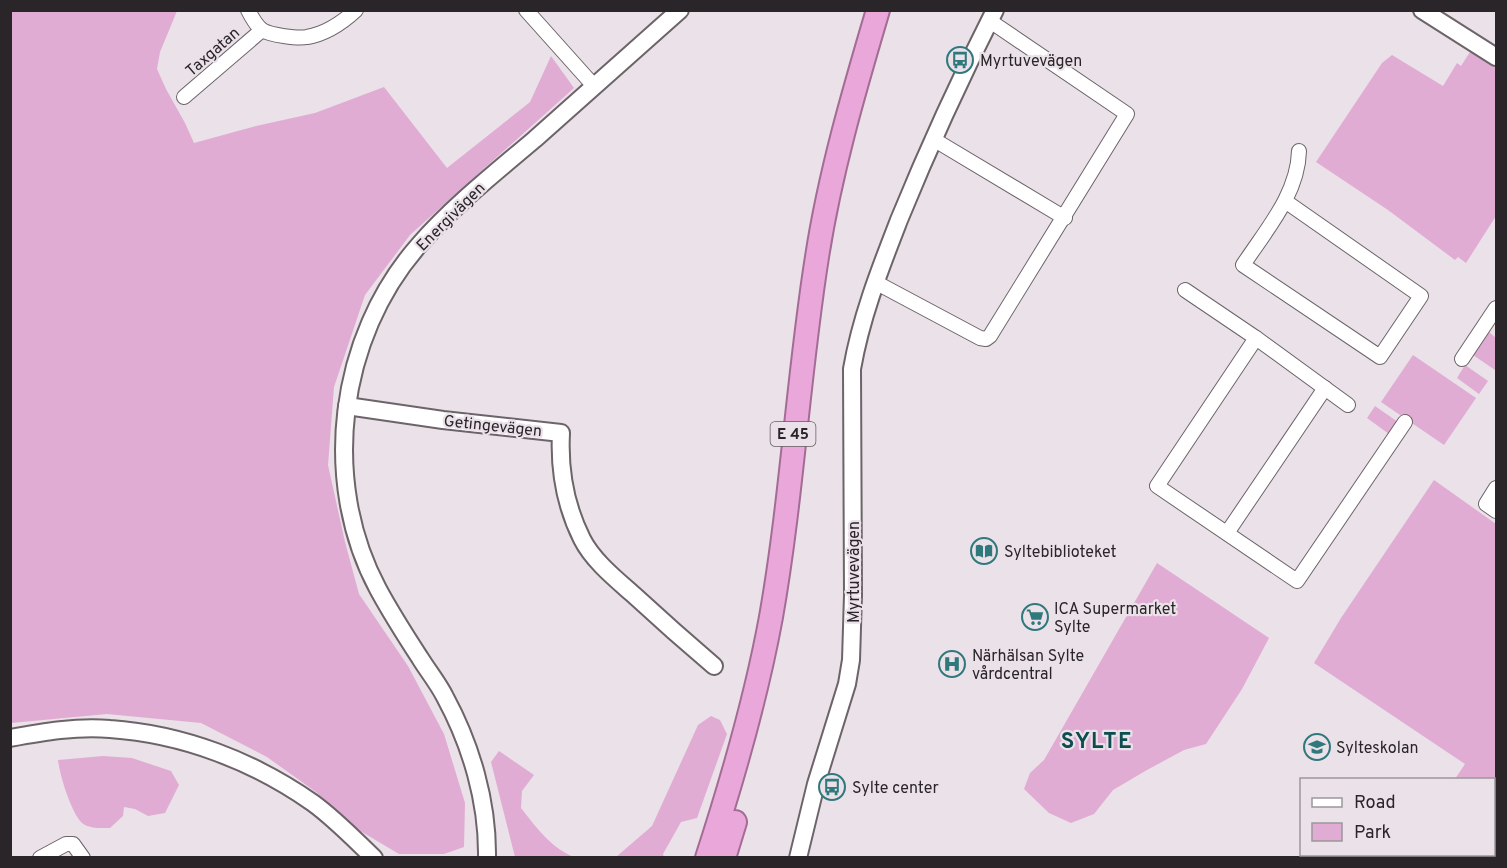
<svg xmlns="http://www.w3.org/2000/svg" width="1507" height="868" font-family="Overpass,sans-serif">
  <style>
    .green { fill: #e1acd3 }
    .lines { fill: none; stroke-linecap: round; stroke-linejoin: round }
    .minor-casing { stroke: #6c6469; stroke-width: 16 }
    .tertiary-casing { stroke: #6c6469; stroke-width: 20 }
    .trunk-casing { stroke: #a36c95; stroke-width: 26 }
    .minor { stroke: #fff; stroke-width: 14 }
    .tertiary { stroke: #fff; stroke-width: 16 }
    .trunk { stroke: #eaa8da; stroke-width: 22 }
    .labels { text-anchor: middle; stroke-width: 4.5; stroke-linejoin: round; paint-order: stroke }
    .shield { fill: #ebe1e8; stroke: #635d62; stroke-width: 1.5 }
    .shield-label { font-size: 15px; font-weight: bold; fill: #292528 }
    .street-label { font-size: 16px; fill: #292528; stroke: #ebe1e8 }
    .poi-label { font-size: 16px; fill: #292528; stroke: #ebe1e8; text-anchor: start }
    .district-label { font-size: 22px; font-weight: bold; letter-spacing: 1.5px; fill: #0d4c4f; stroke: #ebe1e8 }
  </style>
  <rect width="100%" height="100%" fill="#ebe1e8"/>
  <g class="green">
    <path d="M10 11H177L160 52 157 69 166 89 185 123 194 143 256 126 315 113 384 87 447 168 530 102 551 56 574 88 410 235 365 295 334 387 328 465 345 542 359 594 408 666 444 734 465 803 464 847 444 854H399L357 829 316 792 267 757 201 723 107 714 11 723Z"/>
    <path d="M1470 52 1496 68V216L1466 263 1458 257 1455 260 1388 210 1316 162 1382 63 1392 55 1443 86 1457 63 1461 66Z"/>
    <path d="M1489 332 1496 338 1495 370 1473 355Z"/>
    <path d="M1413 355 1476 398 1444 445 1381 402Z"/>
    <path d="M1465 365 1488 381 1479 394 1457 378Z"/>
    <path d="M1375 406 1398 422 1389 434 1367 418Z"/>
    <path d="M1434 480 1496 524V857H1407L1408 854H1494V780L1455 779 1465 764 1314 663 1341 618Z"/>
    <path d="M1157 563 1269 638 1242 689 1206 744 1184 750 1147 770 1113 790 1094 814 1071 823 1049 813 1024 789 1030 773 1044 760Z"/>
    <path d="M711 716 720 720 727 734 697 818 681 822 663 854 664 857H616L652 826 698 725Z"/>
    <path d="M499 751 534 775 522 791 521 808C536 827 551 848 574 857H515L491 762Z"/>
    <path d="M103 756 132 758 171 771 179 785 165 813 148 816 135 809 124 807 123 816 110 828C102 828 89 829 82 823 71 812 60 776 58 760Z"/>
  </g>
  <g class="lines">
    <defs>
      <g id="minor">
        <path d="M248 10C251 16 257 26 262 30 270 35 298 39 307 37 325 34 343 22 356 10"/>
        <path d="M526 10 594 86"/>
        <path d="M184 97 262 30"/>
        <path d="M933 139 1065 218"/>
        <path d="M1285 201 1421 296 1380 357 1243 265C1266 230 1298 194 1299 151"/>
        <path d="M875 282 980 338 986 339 990 336 1127 114 990 21"/>
        <path d="M1185 290 1256 338 1157 486 1297 581 1405 422"/>
        <path d="M1256 338 1348 405"/>
        <path d="M1462 359 1496 308"/>
        <path d="M1496 488 1486 504 1496 511"/>
        <path d="M1227 533 1325 388"/>
        <path d="M40 858 66 844H73L83 858"/>
      </g>
      <g id="tertiary">
        <path d="M1422 10 1496 57"/>
        <path d="M347 406 443 420 561 433C559 471 565 505 582 539 593 561 617 580 635 596 661 620 687 643 714 666"/>
        <path d="M10 738C43 732 77 726 110 729 183 734 253 761 313 803 335 819 354 839 374 858"/>
        <path d="M487 858C488 802 471 745 445 697 438 683 428 671 420 658 405 635 391 613 378 589 320 481 338 337 419 245 453 206 495 173 535 139 583 96 631 53 680 10"/>
        <path d="M798 858 816 784 847 684 851 660 853 595 852 369C861 317 880 269 899 220 928 149 960 79 995 10"/>
      </g>
      <g id="trunk">
        <path d="M707 858C733 778 756 699 771 617 792 498 798 376 817 257 830 173 854 91 878 10"/>
        <path d="M724 858 735 822"/>
      </g>
    </defs>
    <use href="#minor" class="minor-casing"/>
    <use href="#tertiary" class="tertiary-casing"/>
    <use href="#trunk" class="trunk-casing"/>
    <use href="#minor" class="minor"/>
    <use href="#tertiary" class="tertiary"/>
    <use href="#trunk" class="trunk"/>
  </g>
  <defs>
    <symbol id="bus-ring" viewBox="-11 -11 22 22"><circle r="9.5" fill="#ebe1e8" stroke="#2f787c" stroke-width="1.5"/><path d="M-5-6H5V4H4V6H2V4H-2V6H-4V4H-5ZM-3.5-4V0h7V-4ZM-3.5 1.2v1.5H-2V1.2ZM2 1.2v1.5H3.5V1.2Z" fill="#2f787c"/></symbol>
    <symbol id="library-ring" viewBox="-11 -11 22 22"><circle r="9.5" fill="#ebe1e8" stroke="#2f787c" stroke-width="1.5"/><path d="M-6-4Q-3-5.5-.7-3.5V5Q-3 3-6 4ZM6-4Q3-5.5 .7-3.5V5Q3 3 6 4Z" fill="#2f787c"/></symbol>
    <symbol id="supermarket-ring" viewBox="-11 -11 22 22"><circle r="9.5" fill="#ebe1e8" stroke="#2f787c" stroke-width="1.5"/><path d="M-6-5.5h2.5l.6 2H6L4.5 2H-2.5L-4.4-4H-6ZM-1.5 3.2a1.3 1.3 0 1 0 .1 0ZM3 3.2a1.3 1.3 0 1 0 .1 0Z" fill="#2f787c"/></symbol>
    <symbol id="hospital-ring" viewBox="-11 -11 22 22"><circle r="9.5" fill="#ebe1e8" stroke="#2f787c" stroke-width="1.5"/><path d="M-5-5h3v3.5h4V-5h3V5h-3V1.5h-4V5h-3Z" fill="#2f787c"/></symbol>
    <symbol id="school-ring" viewBox="-11 -11 22 22"><circle r="9.5" fill="#ebe1e8" stroke="#2f787c" stroke-width="1.5"/><path d="M0-5L7-2L0 1L-7-2ZM-4 1L0 2.5L4 1V4Q0 6-4 4Z" fill="#2f787c"/></symbol>
  </defs>
  <g fill-rule="evenodd">
    <use href="#bus-ring" x="945" y="45" width="30" height="30"/>
    <use href="#library-ring" x="969" y="536" width="30" height="30"/>
    <use href="#supermarket-ring" x="1020" y="602" width="30" height="30"/>
    <use href="#hospital-ring" x="937" y="649" width="30" height="30"/>
    <use href="#school-ring" x="1302" y="732" width="30" height="30"/>
    <use href="#bus-ring" x="817" y="772" width="30" height="30"/>
  </g>
  <g class="labels">
    <rect class="shield" x="770.5" y="422" width="45" height="24" rx="4.5"/>
    <g class="shield-label">
      <text x="793" y="439">E 45</text>
    </g>
    <g class="street-label">
      <text transform="translate(212 51) rotate(-41)" y="6">Taxgatan</text>
      <text transform="translate(450 216) rotate(-45)" y="6">Energivägen</text>
      <text transform="translate(493 425) rotate(6)" y="6">Getingevägen</text>
      <text transform="translate(853 572) rotate(-90)" y="6">Myrtuvevägen</text>
    </g>
    <g class="poi-label">
      <text x="980" y="66">Myrtuvevägen</text>
      <text x="1004" y="557">Syltebiblioteket</text>
      <text x="1054" y="614">ICA Supermarket<tspan x="1054" dy="18">Sylte</tspan></text>
      <text x="972" y="661">Närhälsan Sylte<tspan x="972" dy="18">vårdcentral</tspan></text>
      <text x="1336" y="753">Sylteskolan</text>
      <text x="852" y="793">Sylte center</text>
    </g>
    <g class="district-label">
      <text x="1097" y="748">SYLTE</text>
    </g>
  </g>
  <rect width="1507" height="868" fill="none" stroke="#292528" stroke-width="24"/>
  <rect x="1300" y="778" width="195" height="78" fill="#ebe1e8" stroke="#9d969b" stroke-width="1.5"/>
  <rect x="1312" y="798" width="30" height="9" fill="#ffffff" stroke="#9d969b" stroke-width="1.5"/>
  <text x="1354" y="808" font-size="18" fill="#292528">Road</text>
  <rect x="1312" y="823" width="30" height="18" fill="#e1acd3" stroke="#9d969b" stroke-width="1.5"/>
  <text x="1354" y="838" font-size="18" fill="#292528">Park</text>
</svg>
